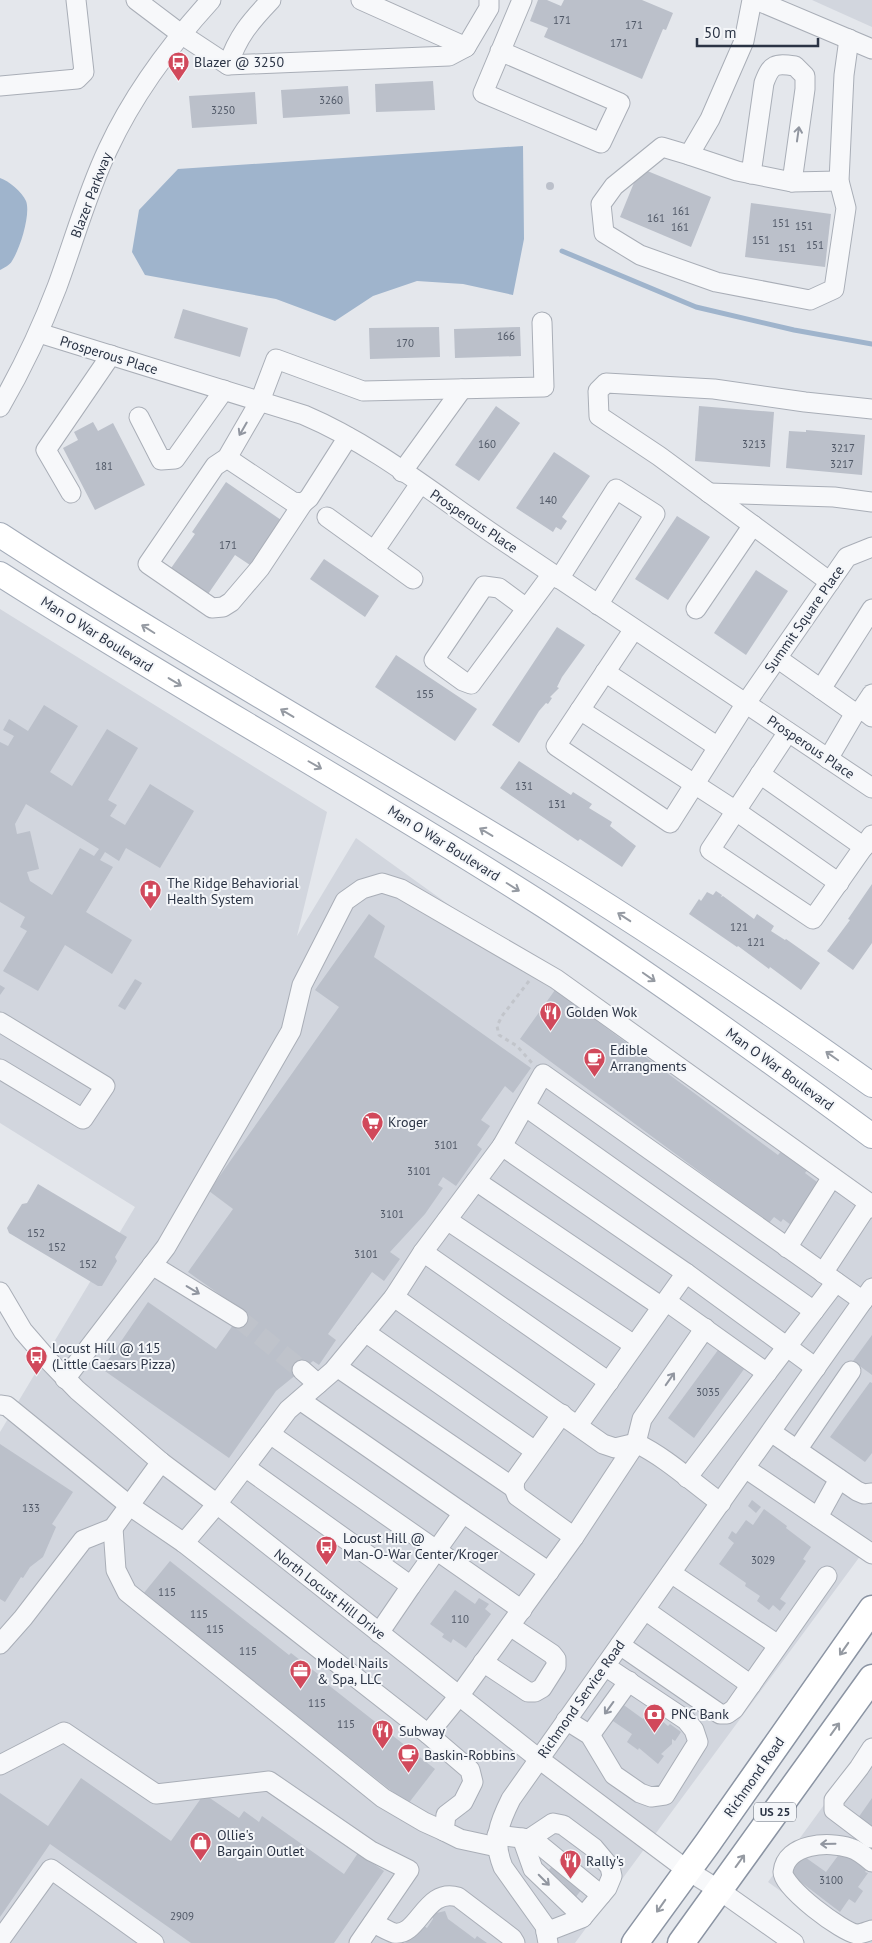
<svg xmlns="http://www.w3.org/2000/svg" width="872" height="1943" font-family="'PT Sans',sans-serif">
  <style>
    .built { fill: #d2d6de }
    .water { fill: #9fb4cc }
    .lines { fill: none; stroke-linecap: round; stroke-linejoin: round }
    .stream { stroke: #9fb4cc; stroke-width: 5 }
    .building { fill: #bbc0ca; fill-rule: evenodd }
    .minor-tunnel { stroke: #bfc3cb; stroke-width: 19; stroke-dasharray: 19 9; stroke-linecap: butt }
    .minor-casing { stroke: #a9aeb7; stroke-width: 21 }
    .major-casing { stroke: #a3abb8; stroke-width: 26 }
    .highway-casing { stroke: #8b94a3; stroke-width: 29 }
    .path { stroke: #c2c5cb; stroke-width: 3; stroke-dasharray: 4 4; stroke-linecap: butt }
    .minor { stroke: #f7f8fa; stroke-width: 19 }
    .major { stroke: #fff; stroke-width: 24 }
    .highway { stroke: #fff; stroke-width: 26 }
    .oneway { stroke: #9196a0 }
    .oneway2 { stroke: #959aa2 }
    .labels { text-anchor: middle; stroke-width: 4; stroke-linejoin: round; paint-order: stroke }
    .number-label { font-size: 11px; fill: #4f5766 }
    .shield { fill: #f4f6f9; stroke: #676e7b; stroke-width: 1 }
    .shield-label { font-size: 12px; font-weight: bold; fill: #2b3445 }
    .poi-label { font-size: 14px; fill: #2b3445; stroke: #f4f6f9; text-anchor: start }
    .street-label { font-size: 14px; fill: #2b3445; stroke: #f4f6f9 }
  </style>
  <rect width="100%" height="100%" fill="#e4e7ec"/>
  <g class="built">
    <path d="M812 0H872V27L823 5Z"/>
    <path d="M0 609 327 812 297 936 356 838 872 1209V1540L575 1943H0V1432L135 1207 0 1123Z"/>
    <path d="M872 1739V1943H853L768 1882Z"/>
  </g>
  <g class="water">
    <path d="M523 146 524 239 513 295 463 284 417 281 373 296 335 321 276 299 145 275 132 252 139 210 178 169Z"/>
    <path d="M0 178C9 181 22 192 26 201 31 214 20 249 12 261 10 265 4 268 0 270Z"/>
  </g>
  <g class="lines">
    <path class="stream" d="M562 251 696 307 794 330 872 344"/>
  </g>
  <g class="building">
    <path d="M538 0H547L561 6 564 0H642L673 13 666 30 663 29 642 79 544 37 548 28 530 21Z"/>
    <path d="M433 81 435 110 376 112 375 84Z"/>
    <path d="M348 86 350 114 283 118 281 90Z"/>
    <path d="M255 92 257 124 192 128 189 96Z"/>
    <path d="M640 168 711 197 691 247 620 217Z"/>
    <circle cx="550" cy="186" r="4"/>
    <path d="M751 203 831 214 825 267 745 257Z"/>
    <path d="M183 309 248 328 240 357 174 338Z"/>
    <path d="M439 327 440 357 370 359 369 328Z"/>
    <path d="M520 327 521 356 455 358 454 329Z"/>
    <path d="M496 406 520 423 479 481 455 465Z"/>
    <path d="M699 406 774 412 770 467 695 461Z"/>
    <path d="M93 422 98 431 113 423 145 485 95 510 63 448 78 440 74 432Z"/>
    <path d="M806 430 865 435 862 475 786 468 789 431 806 432Z"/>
    <path d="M554 452 590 476 562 517 567 521 561 530 556 527 553 532 516 508Z"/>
    <path d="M226 482 284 522 253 567 235 555 206 597 169 571 195 534 192 532Z"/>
    <path d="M677 516 710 537 668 600 635 579Z"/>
    <path d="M324 559 379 596 365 617 310 579Z"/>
    <path d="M756 570 788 591 746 655 714 633Z"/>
    <path d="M557 627 585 645 562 677 557 687 559 688 550 697 552 698 548 704 546 703 539 711 519 743 492 725Z"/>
    <path d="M396 655 477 709 455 741 375 687Z"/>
    <path d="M44 705 78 726 50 772 72 786 107 729 138 748 108 800 117 805 110 816 125 825 150 784 194 811 160 868 126 848 119 861 105 852 100 860 113 867 86 912 132 940 112 974 65 945 38 991 3 971 27 931 20 927 25 917 0 902V742L8 746 14 736 3 730 9 719 28 731ZM26 804 99 849 94 856 80 848 52 895 30 881 27 872 39 869 30 831 17 834 15 824Z"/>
    <path d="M519 761 571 795 573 792 592 804 589 808 612 822 610 826 636 846 622 867 580 839 578 841 500 788Z"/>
    <path d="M872 884V943L853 970 827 951 850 920 848 919Z"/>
    <path d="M716 891 722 895 721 897 723 896 754 919 757 914 774 926 771 931 785 940 786 939 820 963 801 990 770 967 769 969 738 946 737 947 689 914 699 899 701 901 707 892 713 895Z"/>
    <path d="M369 914 385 926 374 957 531 1068 513 1093 505 1086 481 1120 490 1126 477 1145 482 1149 456 1186 443 1177 438 1185 443 1188 425 1214 390 1252 400 1259 384 1281 372 1272 328 1334 336 1340 319 1365 313 1361 276 1391 229 1458 102 1369 148 1302 216 1349 243 1311 188 1272 233 1209 209 1191 339 1007 315 990Z"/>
    <path d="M135 979 142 983 125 1010 118 1006Z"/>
    <path d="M0 985 5 988 0 995Z"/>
    <path d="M555 990 778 1155 783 1149 809 1168 805 1173 821 1185 791 1225 783 1219 781 1222 774 1217 769 1223 520 1039Z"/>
    <path d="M38 1184 127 1237 115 1257 117 1261 102 1286H98L9 1233 7 1228 22 1204 27 1203Z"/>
    <path d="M872 1335V1375L853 1361Z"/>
    <path d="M721 1346 747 1365 694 1438 668 1418Z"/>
    <path d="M870 1382 872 1383V1453L865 1462 830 1437Z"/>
    <path d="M0 1444 73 1492 52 1524 56 1527 43 1557 30 1567 23 1578 21 1577 5 1602 0 1599Z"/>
    <path d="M752 1500 761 1507 756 1513 748 1506Z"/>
    <path d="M764 1509 787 1526 786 1528 811 1547 803 1559 806 1561 780 1599 786 1603 780 1611 773 1605 769 1610 757 1601 760 1596 745 1586 746 1583 719 1564 734 1543 728 1538 732 1531 736 1534 746 1520 753 1525Z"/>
    <path d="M170 1561 289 1655 291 1653 318 1674 317 1676 435 1769 408 1804 143 1594Z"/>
    <path d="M455 1590 475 1604 479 1598 489 1604 485 1609 491 1614 466 1648 453 1639 451 1643 442 1637 444 1634 430 1624Z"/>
    <path d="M621 1703 643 1719 649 1710 668 1726 670 1724 681 1732 675 1741 672 1739V1744L661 1754 664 1756 658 1764 639 1748 638 1750 627 1742 632 1734 610 1719Z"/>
    <path d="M81 1778 171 1841 204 1794 239 1818 244 1811 259 1822 262 1816 344 1874 358 1853 384 1871 334 1943H191L50 1844 0 1917V1793L48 1826Z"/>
    <path d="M872 1798V1828L858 1818Z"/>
    <path d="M840 1853 846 1857 849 1853 858 1860 857 1862 867 1869 865 1872 868 1873 858 1887 863 1891 855 1903 849 1899 840 1912 789 1873 802 1855 826 1872Z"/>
    <path d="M554 1864 585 1885 575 1898 562 1887 564 1884 548 1871Z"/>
    <path d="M445 1911 448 1919 475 1939 477 1936 487 1943H405L420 1923 427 1928 433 1919 432 1914Z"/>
  </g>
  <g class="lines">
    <path class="minor-tunnel" d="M238 1318 302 1370"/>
    <defs>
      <g id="minor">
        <path d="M136 0 181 34 228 65 449 56 466 47 361 0"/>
        <path d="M752 0 744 41 710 119 689 155 662 147 614 186 601 204 604 233 640 255 716 282 810 300 834 289 846 208 839 181 844 75 849 39"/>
        <path d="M756 0 872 49"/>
        <path d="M466 47 489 8V0"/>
        <path d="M500 51 620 103 601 143 483 93 522 0"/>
        <path d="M228 65C238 36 250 22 271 0"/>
        <path d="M0 86 77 79 84 72 76 0"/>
        <path d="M689 155 737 171 792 182 839 181"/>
        <path d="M751 174 764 83C771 64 775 63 795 66L805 76V89L792 182"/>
        <path d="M39 333 304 415C377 446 439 498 505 542 627 624 750 706 872 788"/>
        <path d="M0 407C22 369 41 329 57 287 74 241 87 193 108 149 134 93 170 45 211 0"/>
        <path d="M139 417 161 460 175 459 224 390"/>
        <path d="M227 458 293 502 303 503 309 498 348 437"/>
        <path d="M402 472 462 389"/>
        <path d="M71 493 46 450 111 355"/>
        <path d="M709 493 834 497 872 502"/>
        <path d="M303 503 260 568 231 602 223 607 212 608 148 564 215 466 227 458 260 401 276 359 363 391 544 387 542 322"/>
        <path d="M327 517 413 579"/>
        <path d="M374 551 420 484"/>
        <path d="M559 579 616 489 655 514 598 605"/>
        <path d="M830 582 659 456 599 416 598 391 606 383 714 389 805 402 872 409"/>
        <path d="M526 608 499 588 484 586 434 660 463 681 471 684 552 574"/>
        <path d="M696 609 753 525"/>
        <path d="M634 629 556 746 670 823 746 703 847 557 872 547"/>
        <path d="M777 658 855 713"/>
        <path d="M605 672 718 747"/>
        <path d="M821 689 872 609"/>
        <path d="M862 709 872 694"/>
        <path d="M580 710 736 811 839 883"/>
        <path d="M788 732 710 850 813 919 872 835"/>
        <path d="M828 759 855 713 862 709 872 717"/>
        <path d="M760 774 864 847"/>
        <path d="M0 1022 105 1086 83 1119 0 1069"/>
        <path d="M526 1107 814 1311"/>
        <path d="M502 1146 686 1273"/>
        <path d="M476 1181 662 1307"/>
        <path d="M447 1220 634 1345"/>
        <path d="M787 1248 832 1177"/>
        <path d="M423 1252 609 1382"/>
        <path d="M152 1265 238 1318"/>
        <path d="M823 1273 869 1203"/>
        <path d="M0 1292 23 1331 49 1361 77 1390 161 1462 217 1504 539 1759 687 1870 719 1890 794 1943"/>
        <path d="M394 1297 603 1444 615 1448 636 1443C667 1458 693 1483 721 1503"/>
        <path d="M666 1301 767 1373"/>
        <path d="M365 1332 535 1451"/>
        <path d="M337 1367 514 1488"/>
        <path d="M302 1370 318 1384"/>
        <path d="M65 1379 166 1247 291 1031 302 985 345 901 362 889 382 883 401 889 556 979 869 1203 872 1208"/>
        <path d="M300 1400 463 1513"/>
        <path d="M0 1405 7 1406 130 1506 184 1543 428 1734 470 1770 473 1782 463 1802 446 1815 444 1831 460 1839 497 1847"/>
        <path d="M562 1414 515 1480 514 1488 517 1496 574 1537"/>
        <path d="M578 1425 686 1273 816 1368"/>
        <path d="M771 1432 857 1491 864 1494 872 1493"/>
        <path d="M270 1434 522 1610"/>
        <path d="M797 1450 851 1371"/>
        <path d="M245 1467 411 1586 379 1633"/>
        <path d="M745 1468 872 1554"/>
        <path d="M687 1478 836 1282"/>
        <path d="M818 1517 839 1479"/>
        <path d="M113 1528 116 1570 127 1592 383 1798 424 1822 444 1831"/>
        <path d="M184 1543 217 1504 288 1410 333 1371 394 1297 423 1252 502 1146 543 1074 863 1301"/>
        <path d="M671 1573 778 1645"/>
        <path d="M411 1586 463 1513 549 1572"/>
        <path d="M645 1610 751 1685"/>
        <path d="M0 1644 23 1618 83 1540 113 1528 161 1462"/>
        <path d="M620 1645 720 1714H727L734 1709 827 1576"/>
        <path d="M483 1662 528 1692H535L542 1688 556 1666V1659L552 1654 510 1626"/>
        <path d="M566 1720 590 1735 614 1775 640 1793 651 1797 665 1795 698 1742 694 1730 686 1720 605 1666"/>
        <path d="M428 1734 459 1696 574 1537 636 1443 642 1419 705 1328"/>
        <path d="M590 1735 629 1681"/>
        <path d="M0 1765 64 1732 156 1794 269 1781 371 1851 409 1870 359 1943"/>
        <path d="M497 1835 529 1839 553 1823 563 1825 594 1848 610 1867 612 1876 607 1888 582 1918 546 1932"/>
        <path d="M522 1838 533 1869 583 1917"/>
        <path d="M871 1838 834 1810V1800L859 1768 872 1748"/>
        <path d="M529 1839 540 1845 601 1895"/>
        <path d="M872 1862C865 1856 858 1850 850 1848 829 1841 786 1843 783 1872 782 1887 843 1933 857 1934 862 1934 868 1931 872 1930"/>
        <path d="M373 1923C380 1926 388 1931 394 1933 419 1937 425 1887 458 1897L512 1938 515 1943"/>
        <path d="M0 1940 51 1869 154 1943"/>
        <path d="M548 1943 545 1926 503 1867C492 1840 499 1823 511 1799L872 1288"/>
      </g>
      <g id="major">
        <path d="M0 535C174 648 354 750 531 858 648 929 761 1006 872 1085"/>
        <path d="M0 574C179 688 365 791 543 905 656 978 765 1057 872 1136"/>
      </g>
      <g id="highway">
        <path d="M635 1943 707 1844 872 1609"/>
        <path d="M681 1943 872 1678"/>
      </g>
    </defs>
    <use href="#minor" class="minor-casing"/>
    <use href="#major" class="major-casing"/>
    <use href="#highway" class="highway-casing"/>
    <path class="path" d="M529 981 502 1016 497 1026 499 1035 517 1046 532 1063"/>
    <use href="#minor" class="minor"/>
    <use href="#major" class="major"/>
    <use href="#highway" class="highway"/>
  </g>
  <defs><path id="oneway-shaft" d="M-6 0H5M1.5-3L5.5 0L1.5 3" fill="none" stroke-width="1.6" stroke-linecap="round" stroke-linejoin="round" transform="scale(1.25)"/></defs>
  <g class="oneway">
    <use href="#oneway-shaft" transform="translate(798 134) rotate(-82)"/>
    <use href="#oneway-shaft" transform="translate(243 429) rotate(120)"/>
    <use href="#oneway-shaft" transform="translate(193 1290) rotate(31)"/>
    <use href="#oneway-shaft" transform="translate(670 1379) rotate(-55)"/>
    <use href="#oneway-shaft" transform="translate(609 1708) rotate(126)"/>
    <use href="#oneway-shaft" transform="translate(828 1844) rotate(179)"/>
    <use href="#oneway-shaft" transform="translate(544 1880) rotate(45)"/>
  </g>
  <g class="oneway2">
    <use href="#oneway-shaft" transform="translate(148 629) rotate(-148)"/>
    <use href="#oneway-shaft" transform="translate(175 682) rotate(31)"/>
    <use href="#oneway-shaft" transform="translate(287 713) rotate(-149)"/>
    <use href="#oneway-shaft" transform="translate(315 765) rotate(30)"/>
    <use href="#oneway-shaft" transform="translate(486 832) rotate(-149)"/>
    <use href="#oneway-shaft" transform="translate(513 887) rotate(32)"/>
    <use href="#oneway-shaft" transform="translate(624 917) rotate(-147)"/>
    <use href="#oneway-shaft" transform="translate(649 977) rotate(35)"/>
    <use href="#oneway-shaft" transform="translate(832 1056) rotate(-145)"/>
    <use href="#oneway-shaft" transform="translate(844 1649) rotate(125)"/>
    <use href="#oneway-shaft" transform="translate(835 1729) rotate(-54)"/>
    <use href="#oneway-shaft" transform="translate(740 1861) rotate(-54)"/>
    <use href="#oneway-shaft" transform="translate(661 1906) rotate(125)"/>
  </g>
  <defs>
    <symbol id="bus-pin" viewBox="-11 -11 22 30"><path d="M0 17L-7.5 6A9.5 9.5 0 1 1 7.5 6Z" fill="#d1495b" stroke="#f4f6f9"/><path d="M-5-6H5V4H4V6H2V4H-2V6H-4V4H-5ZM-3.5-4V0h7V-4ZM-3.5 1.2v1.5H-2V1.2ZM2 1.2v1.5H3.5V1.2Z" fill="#fff"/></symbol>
    <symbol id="hospital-pin" viewBox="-11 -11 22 30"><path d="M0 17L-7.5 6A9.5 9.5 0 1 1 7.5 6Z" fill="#d1495b" stroke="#f4f6f9"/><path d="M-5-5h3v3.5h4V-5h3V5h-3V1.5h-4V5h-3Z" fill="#fff"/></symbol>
    <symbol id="restaurant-pin" viewBox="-11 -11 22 30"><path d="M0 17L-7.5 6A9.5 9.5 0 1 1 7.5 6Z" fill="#d1495b" stroke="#f4f6f9"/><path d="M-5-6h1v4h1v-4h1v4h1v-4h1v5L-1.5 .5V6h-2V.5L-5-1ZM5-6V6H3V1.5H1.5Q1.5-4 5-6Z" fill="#fff"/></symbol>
    <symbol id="cafe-pin" viewBox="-11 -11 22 30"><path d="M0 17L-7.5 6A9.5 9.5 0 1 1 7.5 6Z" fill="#d1495b" stroke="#f4f6f9"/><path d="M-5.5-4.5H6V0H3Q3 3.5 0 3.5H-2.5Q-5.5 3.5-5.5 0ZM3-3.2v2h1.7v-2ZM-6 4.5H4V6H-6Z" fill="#fff"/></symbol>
    <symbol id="supermarket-pin" viewBox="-11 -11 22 30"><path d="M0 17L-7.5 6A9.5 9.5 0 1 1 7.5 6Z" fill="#d1495b" stroke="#f4f6f9"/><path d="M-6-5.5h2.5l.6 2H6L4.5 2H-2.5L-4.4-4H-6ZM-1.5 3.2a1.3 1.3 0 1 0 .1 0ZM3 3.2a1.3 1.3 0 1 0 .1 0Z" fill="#fff"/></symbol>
    <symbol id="office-pin" viewBox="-11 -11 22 30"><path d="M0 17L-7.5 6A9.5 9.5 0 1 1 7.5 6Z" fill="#d1495b" stroke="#f4f6f9"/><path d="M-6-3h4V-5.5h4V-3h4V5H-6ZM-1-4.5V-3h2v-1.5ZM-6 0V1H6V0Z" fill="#fff"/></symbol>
    <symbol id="bank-pin" viewBox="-11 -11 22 30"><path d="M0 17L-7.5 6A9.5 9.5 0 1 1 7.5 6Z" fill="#d1495b" stroke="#f4f6f9"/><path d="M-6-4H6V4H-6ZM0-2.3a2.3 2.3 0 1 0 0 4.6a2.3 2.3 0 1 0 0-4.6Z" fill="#fff"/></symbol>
    <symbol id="shop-pin" viewBox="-11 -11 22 30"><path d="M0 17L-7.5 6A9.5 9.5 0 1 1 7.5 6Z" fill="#d1495b" stroke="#f4f6f9"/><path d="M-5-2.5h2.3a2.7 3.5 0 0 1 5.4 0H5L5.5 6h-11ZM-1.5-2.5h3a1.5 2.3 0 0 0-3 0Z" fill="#fff"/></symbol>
  </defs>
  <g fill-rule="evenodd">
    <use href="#bus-pin" x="166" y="50" width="25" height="34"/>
    <use href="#hospital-pin" x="138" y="878" width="25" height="34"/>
    <use href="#restaurant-pin" x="538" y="1000" width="25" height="34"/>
    <use href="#cafe-pin" x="582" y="1046" width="25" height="34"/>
    <use href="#supermarket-pin" x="360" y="1110" width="25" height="34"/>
    <use href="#bus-pin" x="24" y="1344" width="25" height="34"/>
    <use href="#bus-pin" x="314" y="1534" width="25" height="34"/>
    <use href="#office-pin" x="288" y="1658" width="25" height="34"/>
    <use href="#bank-pin" x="642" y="1702" width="25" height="34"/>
    <use href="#restaurant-pin" x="370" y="1718" width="25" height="34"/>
    <use href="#cafe-pin" x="396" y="1742" width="25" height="34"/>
    <use href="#shop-pin" x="188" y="1830" width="25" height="34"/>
    <use href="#restaurant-pin" x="558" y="1848" width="25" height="34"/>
  </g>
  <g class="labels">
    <g class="number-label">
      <text x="562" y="24">171</text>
      <text x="634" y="29">171</text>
      <text x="619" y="47">171</text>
      <text x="331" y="104">3260</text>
      <text x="223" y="114">3250</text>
      <text x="681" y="215">161</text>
      <text x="656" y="222">161</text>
      <text x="781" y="227">151</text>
      <text x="804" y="230">151</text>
      <text x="680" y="231">161</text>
      <text x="761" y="244">151</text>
      <text x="815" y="249">151</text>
      <text x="787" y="252">151</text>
      <text x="506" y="340">166</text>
      <text x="405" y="347">170</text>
      <text x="487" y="448">160</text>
      <text x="754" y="448">3213</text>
      <text x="843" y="452">3217</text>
      <text x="842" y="468">3217</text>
      <text x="104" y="470">181</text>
      <text x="548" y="504">140</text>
      <text x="228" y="549">171</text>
      <text x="425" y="698">155</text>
      <text x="524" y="790">131</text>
      <text x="557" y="808">131</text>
      <text x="739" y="931">121</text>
      <text x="756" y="946">121</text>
      <text x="446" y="1149">3101</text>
      <text x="419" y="1175">3101</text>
      <text x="392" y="1218">3101</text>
      <text x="36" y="1237">152</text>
      <text x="57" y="1251">152</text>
      <text x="366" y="1258">3101</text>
      <text x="88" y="1268">152</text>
      <text x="708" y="1396">3035</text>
      <text x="31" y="1512">133</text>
      <text x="763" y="1564">3029</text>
      <text x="167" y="1596">115</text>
      <text x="199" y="1618">115</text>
      <text x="460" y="1623">110</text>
      <text x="215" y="1633">115</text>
      <text x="248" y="1655">115</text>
      <text x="317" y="1707">115</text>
      <text x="346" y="1728">115</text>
      <text x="831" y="1884">3100</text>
      <text x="182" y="1920">2909</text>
    </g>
    <rect class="shield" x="754" y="1802.5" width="42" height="19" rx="4"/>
    <g class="shield-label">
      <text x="775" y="1816">US 25</text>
    </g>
    <g class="poi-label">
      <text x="194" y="67">Blazer @ 3250</text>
      <text x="167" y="888">The Ridge Behaviorial<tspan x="167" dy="16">Health System</tspan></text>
      <text x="566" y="1017">Golden Wok</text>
      <text x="610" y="1055">Edible<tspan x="610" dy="16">Arrangments</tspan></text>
      <text x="388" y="1127">Kroger</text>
      <text x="52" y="1353">Locust Hill @ 115<tspan x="52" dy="16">(Little Caesars Pizza)</tspan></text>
      <text x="343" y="1543">Locust Hill @<tspan x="343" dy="16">Man-O-War Center/Kroger</tspan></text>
      <text x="317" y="1668">Model Nails<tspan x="317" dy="16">&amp; Spa, LLC</tspan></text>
      <text x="671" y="1719">PNC Bank</text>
      <text x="399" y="1736">Subway</text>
      <text x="424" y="1760">Baskin-Robbins</text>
      <text x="217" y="1840">Ollie's<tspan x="217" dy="16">Bargain Outlet</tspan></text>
      <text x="586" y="1866">Rally's</text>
    </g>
    <g class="street-label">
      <text transform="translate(91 195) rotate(-69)" y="5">Blazer Parkway</text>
      <text transform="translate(109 355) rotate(17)" y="5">Prosperous Place</text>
      <text transform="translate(474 521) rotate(34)" y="5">Prosperous Place</text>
      <text transform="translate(804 619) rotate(-55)" y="5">Summit Square Place</text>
      <text transform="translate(97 634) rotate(32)" y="5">Man O War Boulevard</text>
      <text transform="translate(811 747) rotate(34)" y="5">Prosperous Place</text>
      <text transform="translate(444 843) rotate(32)" y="5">Man O War Boulevard</text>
      <text transform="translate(780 1069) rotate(36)" y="5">Man O War Boulevard</text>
      <text transform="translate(330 1594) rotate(38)" y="5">North Locust Hill Drive</text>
      <text transform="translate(581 1699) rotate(-55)" y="5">Richmond Service Road</text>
      <text transform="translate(754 1777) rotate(-55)" y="5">Richmond Road</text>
    </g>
  </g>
  <path d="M697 38v8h121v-8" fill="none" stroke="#2b3445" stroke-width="2.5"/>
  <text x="704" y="38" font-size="15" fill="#2b3445" stroke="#f4f6f9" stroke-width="4" paint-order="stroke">50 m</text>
</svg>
